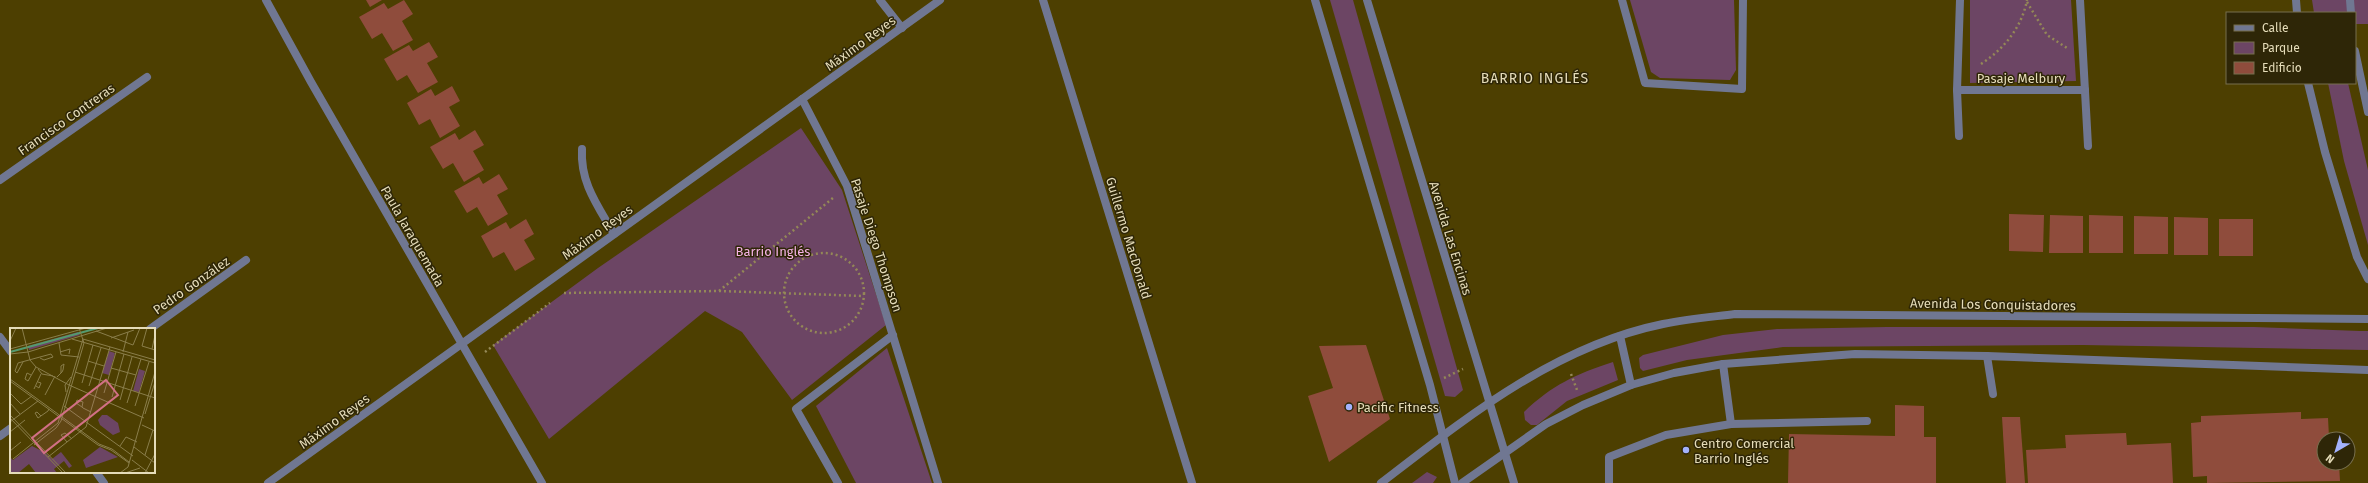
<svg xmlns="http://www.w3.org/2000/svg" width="2368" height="483" font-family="'Fira Sans',sans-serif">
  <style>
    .green { fill: #6c4564 }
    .building { fill: #8f4c3c }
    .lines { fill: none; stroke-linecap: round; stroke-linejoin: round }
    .path { stroke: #948857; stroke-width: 2.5; stroke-dasharray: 2 3; stroke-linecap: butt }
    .service { stroke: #707792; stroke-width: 8 }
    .minor { stroke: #707792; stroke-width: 8 }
    .tertiary { stroke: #707792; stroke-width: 8 }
    .poi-dot { fill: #a3b2fd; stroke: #2e2607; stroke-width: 1.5 }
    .labels { text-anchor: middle; stroke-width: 3; stroke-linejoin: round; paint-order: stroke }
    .street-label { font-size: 13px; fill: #e5dcb9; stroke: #2e2607 }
    .park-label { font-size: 13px; fill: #f6b3e7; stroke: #2e2607 }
    .poi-label { font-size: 13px; fill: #e5dcb9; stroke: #2e2607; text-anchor: start }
    .neighbourhood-label { font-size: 14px; letter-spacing: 1px; fill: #e5dcb9; stroke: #2e2607 }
    .inset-river { fill: none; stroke: #559a6f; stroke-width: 2 }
    .inset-road { fill: none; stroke: #8a7e4b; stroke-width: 1 }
    .view { fill: #d27085; fill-opacity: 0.15; stroke: #d27085; stroke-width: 2 }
    .inset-edge { fill: none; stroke: #e5dcb9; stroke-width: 2 }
  </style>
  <rect width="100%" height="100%" fill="#4d3f01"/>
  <g class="green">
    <path d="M1330 0H1353L1463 390 1455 397 1445 396Z"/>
    <path d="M1630 0H1734L1736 70 1730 80 1660 78 1651 72Z"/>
    <path d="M1970 0H2071L2076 81 1970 83Z"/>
    <path d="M2312 0H2368V24H2355V13H2314Z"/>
    <path d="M2328 83H2348L2368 170V245L2344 161Z"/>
    <path d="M801 128 842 190 886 325 792 400 742 332 705 311 549 439 493 345 598 268Z"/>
    <path d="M1887 327H2254L2360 331H2368V350L2083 345 1783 347 1687 360 1643 371 1640 368 1639 358 1643 355 1723 335 1777 329Z"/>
    <path d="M887 348 932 483H856L816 406Z"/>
    <path d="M1613 362 1618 380 1567 401 1537 425H1531L1525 420 1524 412C1552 385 1576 374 1613 362Z"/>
    <path d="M1427 472 1437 477 1433 483H1412Z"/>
  </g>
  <g class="building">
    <path d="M366 0H382L370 7Z"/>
    <path d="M404 0 413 14 402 21 413 40 393 51 382 33 372 39 359 17 384 3 388 9Z"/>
    <path d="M429 42 438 57 427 63 438 82 418 93 407 75 397 81 384 59 409 45 413 51Z"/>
    <path d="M452 86 460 101 449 107 460 126 440 138 430 119 419 125 407 103 431 89 435 96Z"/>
    <path d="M475 130 484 145 473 151 484 170 464 182 453 163 443 169 430 147 455 133 459 140Z"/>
    <path d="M499 174 508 189 497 195 508 214 488 226 477 207 467 213 454 191 479 177 483 184Z"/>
    <path d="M2009 214 2044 215 2043 252 2009 251Z"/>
    <path d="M2050 215 2083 216V253H2049Z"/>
    <path d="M2089 215 2123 216V253H2089Z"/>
    <path d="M2134 216 2168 217V254H2134Z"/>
    <path d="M2174 217 2208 218V255H2174Z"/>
    <path d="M526 219 534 234 524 240 535 259 515 271 504 252 493 258 481 236 506 222 510 229Z"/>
    <rect x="2219" y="219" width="34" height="37"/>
    <path d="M1366 345 1390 419 1329 462 1308 396 1333 388 1319 346Z"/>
    <path d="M1895 405 1924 406V437H1936V483H1788L1789 434 1895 436Z"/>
    <path d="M2301 412V419L2328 418 2329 437 2338 436V439H2324V463H2339L2340 481 2207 483V476L2193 477 2191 423 2201 422V416Z"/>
    <path d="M2002 417H2020L2025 483H2006Z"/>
    <path d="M2126 433 2127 445 2171 443 2173 483H2028L2026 450 2066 448 2065 435Z"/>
  </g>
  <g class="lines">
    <g class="path">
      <path d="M2027 2 2047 35 2067 48"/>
      <path d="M1981 64C2004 49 2022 27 2027 0"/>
      <circle cx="824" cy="293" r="40"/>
      <path d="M719 291 833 198"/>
      <path d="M564 293 719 291 864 296"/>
      <path d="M485 352 550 303"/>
      <path d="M1571 374 1577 390"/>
      <path d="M1444 378 1463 369"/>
    </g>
    <g class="service">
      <path d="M880 0 902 28"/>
      <path d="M582 149C580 183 598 206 614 234"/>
      <path d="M1987 356 1993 394"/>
      <path d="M1723 364 1731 424"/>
      <path d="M1609 483V457L1666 435 1731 424 1867 421"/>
    </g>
    <g class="minor">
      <path d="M1043 0 1192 483"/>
      <path d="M1622 0 1645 83 1742 89 1743 0"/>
      <path d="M2080 0 2088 146"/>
      <path d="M2296 0 2297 13"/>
      <path d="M2350 0 2351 13"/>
      <path d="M2355 51 2368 112"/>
      <path d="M2308 83 2325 152 2357 257 2368 279"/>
      <path d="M1957 90H2085"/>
      <path d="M802 99 847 186 938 483"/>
      <path d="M1959 136 1957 90 1960 0"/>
      <path d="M0 180 147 77"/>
      <path d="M150 329 246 260"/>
      <path d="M0 337 11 352"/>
      <path d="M0 436 11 428"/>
      <path d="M96 472 104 483"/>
      <path d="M268 483 940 0"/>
      <path d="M838 483 796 409 893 335"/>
    </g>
    <g class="tertiary">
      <path d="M266 0 311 82 542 483"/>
      <path d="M1315 0 1430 385 1455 483"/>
      <path d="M1367 0 1514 483"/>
      <path d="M1620 336 1631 385"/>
      <path d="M1381 483C1467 417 1555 346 1663 324 1687 319 1711 317 1735 314L2368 319"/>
      <path d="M1462 483 1546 424 1583 405 1631 385 1674 373 1723 364 1855 354 1987 356 2368 370"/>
    </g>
  </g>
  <g class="poi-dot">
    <circle cx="1349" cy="407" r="4"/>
    <circle cx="1686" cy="450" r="4"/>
  </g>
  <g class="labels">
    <g class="street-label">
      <text transform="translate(860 43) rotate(-36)" y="5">Máximo Reyes</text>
      <text x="2021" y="83">Pasaje Melbury</text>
      <text transform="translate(66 119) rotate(-35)" y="5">Francisco Contreras</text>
      <text transform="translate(597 232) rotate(-36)" y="5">Máximo Reyes</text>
      <text transform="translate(413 236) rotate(60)" y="5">Paula Jaraquemada</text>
      <text transform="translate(1129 238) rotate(73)" y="5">Guillermo MacDonald</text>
      <text transform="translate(1451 238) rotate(73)" y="5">Avenida Las Encinas</text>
      <text transform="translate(877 245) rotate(72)" y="5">Pasaje Diego Thompson</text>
      <text transform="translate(191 285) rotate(-35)" y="5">Pedro González</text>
      <text transform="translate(1993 304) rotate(1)" y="5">Avenida Los Conquistadores</text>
      <text transform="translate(334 421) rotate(-36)" y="5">Máximo Reyes</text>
    </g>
    <g class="park-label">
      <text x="773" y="256">Barrio Inglés</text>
    </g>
    <g class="poi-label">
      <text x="1357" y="412">Pacific Fitness</text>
      <text x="1694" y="448">Centro Comercial<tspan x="1694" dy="15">Barrio Inglés</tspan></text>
    </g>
    <g class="neighbourhood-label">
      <text x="1535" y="83">BARRIO INGLÉS</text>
    </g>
  </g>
  <g transform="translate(10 328)">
    <rect width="145" height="145" fill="#4d3f01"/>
    <path d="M68 4 70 7 19 22 18 18ZM99 23 105 25 99 47 92 45ZM129 41 135 43 129 64 123 63ZM92 87H97L108 95 110 104 103 107 90 97 88 92ZM26 116 29 119 42 131 51 124 62 138 59 140 54 133 44 141 47 145H26L19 136 8 145H1L0 129 3 132 22 118 34 124ZM90 119 108 129 76 140 73 132Z" fill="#6c4564"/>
    <path class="inset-river" d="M0 24 88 0"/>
    <path class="inset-road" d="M12 0 20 32 26 39 59 57 134 90M137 0 132 18 145 22M86 3 123 17 130 0M101 10 124 2M62 11 145 35M73 11 145 32M0 13 6 0M49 15 51 27 69 29M0 21 76 0M142 21 145 7M50 24 60 21 59 26M113 24 118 4M0 26 18 24 97 0M78 33 94 38M8 35 41 26 43 29 34 32 30 30M8 35 5 43 7 45 13 34M101 40 126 47M28 41 32 46 43 48M65 44 145 70M21 47 17 45 15 51 18 53 26 39M47 49 52 44 53 42 54 36 51 38V45M0 51 89 116 102 121 119 134M0 53 88 117 101 122 119 135M72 55 83 17M26 58 29 60 31 55 28 54M79 58 91 20M24 61 31 46M56 64 55 57 61 49M0 65 11 76 22 68M94 65 106 24M35 67 45 48M102 69 114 26M110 72 122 29M0 75 10 86M117 75 131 31M54 78 123 128M125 78 139 34M72 79 73 74 67 72 66 75 72 79 73 80 81 84M135 86 145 54M0 87 56 145M31 88 27 84 25 85 28 90 38 83 39 81M0 90 53 145M0 94 28 73M132 97 145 103M0 104 15 92M57 114 51 107 55 105 62 111M24 117 46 100 51 93 74 15 69 0M110 118 116 109 127 114M124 119 145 135M0 123 11 114M135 127 143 102M38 129 76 99 100 19M3 131 48 95 73 11M122 132 139 145M110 145 118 139 145 44M115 145 130 140M135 145 145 126"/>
    <path class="view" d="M96 52 108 67 34 125 22 110Z"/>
    <rect width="145" height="145" class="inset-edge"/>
  </g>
  <rect x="2226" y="12" width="130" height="72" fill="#2e2607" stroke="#776f4e"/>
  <rect x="2234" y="25" width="20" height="6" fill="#707792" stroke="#776f4e"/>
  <text x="2262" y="32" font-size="12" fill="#e5dcb9">Calle</text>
  <rect x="2234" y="42" width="20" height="12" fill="#6c4564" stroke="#776f4e"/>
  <text x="2262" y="52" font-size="12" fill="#e5dcb9">Parque</text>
  <rect x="2234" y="62" width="20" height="12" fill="#8f4c3c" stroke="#776f4e"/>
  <text x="2262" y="72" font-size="12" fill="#e5dcb9">Edificio</text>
  <g transform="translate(2336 451) rotate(218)"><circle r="19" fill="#2e2607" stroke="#776f4e"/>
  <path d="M0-3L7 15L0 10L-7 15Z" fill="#a3b2fd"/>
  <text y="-6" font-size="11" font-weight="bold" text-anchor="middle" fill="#e5dcb9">N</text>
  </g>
</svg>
